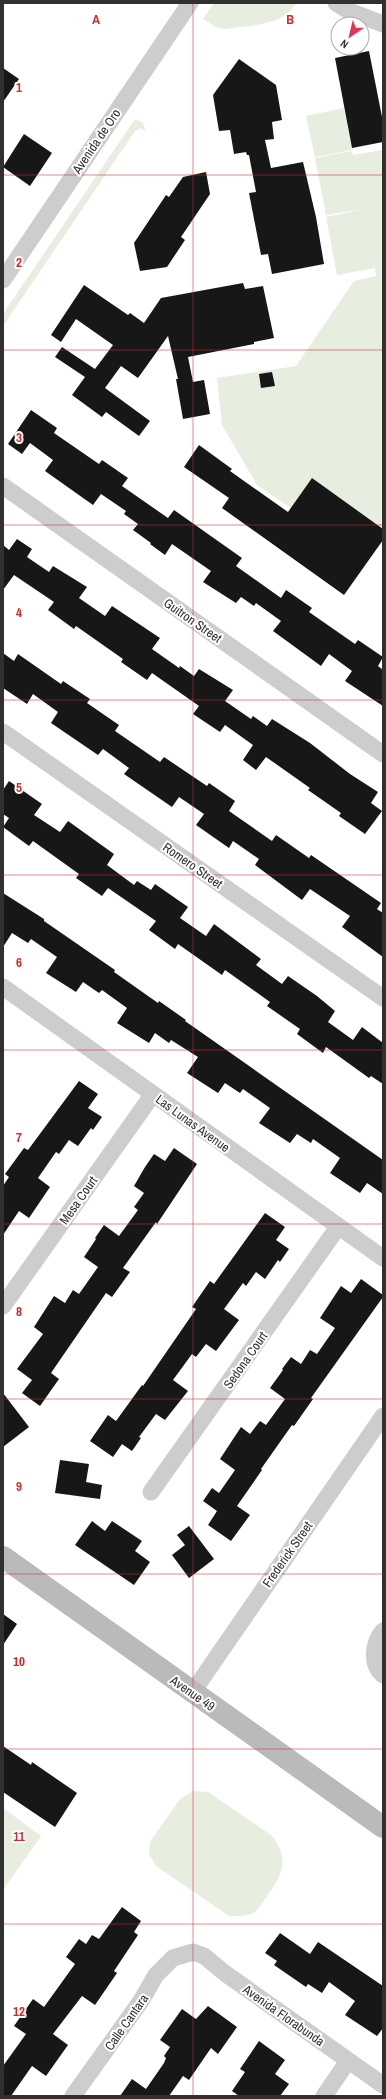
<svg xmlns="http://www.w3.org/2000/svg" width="386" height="2099" font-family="'Archivo Narrow',sans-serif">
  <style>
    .green { fill: #e7eddf }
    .building { fill: #171717 }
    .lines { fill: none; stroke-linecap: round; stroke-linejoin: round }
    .street { stroke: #cdcdcd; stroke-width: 17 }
    .secondary { stroke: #bababa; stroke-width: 22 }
    .grid { fill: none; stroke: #d62828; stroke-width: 1; stroke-opacity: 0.55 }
    .labels { text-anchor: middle; stroke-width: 4; stroke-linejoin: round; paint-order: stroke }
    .street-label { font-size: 13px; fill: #303030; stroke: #fff }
    .grid-label { font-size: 13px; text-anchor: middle; font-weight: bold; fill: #d62828; stroke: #fff; stroke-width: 4; stroke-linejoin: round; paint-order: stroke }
  </style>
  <rect width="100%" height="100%" fill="#fff"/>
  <g class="green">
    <path d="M214 3H296C284 26 249 25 226 29L218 28 203 19Z"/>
    <path d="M344 108 352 150 315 157 306 116Z"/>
    <path d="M135 119 143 123 146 132 141 128 135 131 3 326V314Z"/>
    <path d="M383 150V529L312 478 291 508 257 485 222 425 217 378 296 366 354 281 376 276 375 268 337 275 326 217 363 209 326 215 315 158 352 151 353 155Z"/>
    <path d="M193 1791 208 1792 271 1835C290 1859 283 1874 267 1896 264 1900 260 1907 256 1911 249 1917 238 1916 229 1916L156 1866 149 1854 150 1842 180 1799Z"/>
    <path d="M3 1808 41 1836 3 1890Z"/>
  </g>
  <g class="building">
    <path d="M369 51 383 122V142L352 148 335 58Z"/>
    <path d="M239 59 276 85 282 120 272 122 274 139 265 140 271 168 303 162 316 217 324 264 272 274 268 254 261 255 249 193 256 192 249 155H247L246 152 234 154 230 130 219 131 213 95Z"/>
    <path d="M3 68 19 79 3 102Z"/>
    <path d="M24 134 52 153 30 186 3 167Z"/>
    <path d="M206 172 210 194 181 237 185 240 167 267 140 271 134 243 166 195 169 197 183 177Z"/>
    <path d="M243 283 245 289 263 286 274 338 254 342V344L188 357 193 382 204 380 210 414 183 419 176 379H178L168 336 138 378 121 366 105 388 150 421 139 436 106 412 102 417 72 395 85 377 55 357 62 347 95 369 113 345 76 319 61 342 51 335 84 285 128 315 130 313 144 323 161 298Z"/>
    <path d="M272 372 275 386 261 388 259 374Z"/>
    <path d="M31 410 57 428 54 433 99 464 102 460 128 478 122 486 168 518 174 510 242 558 236 566 281 598 286 590 312 608 309 612 355 644 358 640 383 657 378 666 383 670V706L345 681 352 671 329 654 321 666 273 631 281 621 256 603 254 606 241 597 236 603 203 582 211 571 172 544 165 555 150 544 151 543 133 530 138 524 124 514 126 511 101 494 93 505 45 471 53 460 30 443 22 454 8 444Z"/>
    <path d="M199 445 232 469 230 471 288 512 312 478 383 529V540L344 595 222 508 229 498 184 467Z"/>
    <path d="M17 539 32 549 27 557 49 572 53 566 87 587 79 598 105 616 112 606 160 638 152 649 179 668 180 666 194 676 199 669 233 690 225 701 251 719 253 716 267 726 272 719 310 743 350 774 378 792 371 803 382 811 365 834 339 816 341 813 308 790 310 788 266 757 256 770 243 760 253 745 225 725 220 732 193 714 199 706 152 673 147 680 121 662 123 659 76 626 74 629 48 610 54 602 14 575 3 590V545L9 550Z"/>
    <path d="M3 653 14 661 18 654 61 684 63 681 90 699 87 703 119 725 115 731 160 762 164 757 207 786 209 783 235 801 229 811 272 841 276 835 309 858 311 855 381 903 377 909 383 913V957L342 927 350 916 310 889 302 900 255 865 259 859 233 841 229 848 196 825 204 814 179 797 172 807 124 774 129 768 103 749 98 755 51 723 58 712 33 694 27 704 3 688Z"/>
    <path d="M9 781 42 804 34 815 60 832 68 821 114 854 107 865 134 885 137 881 151 890 155 884 188 907 180 918 206 936 214 924 261 959 256 965 282 984 288 976 317 996 335 1011 328 1022 353 1040 362 1027 383 1043V1084L371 1076 369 1078 326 1047 323 1053 297 1034 300 1029 267 1006 270 1002 225 970 222 975 178 944 175 949 149 930 156 921 108 888 102 896 76 878 79 874 33 841 29 846 3 827 9 818 3 814V790Z"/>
    <path d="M3 893 44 919V921L115 970 114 972 158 1003 159 1001 186 1020 185 1021 383 1160V1194L367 1183 360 1193 330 1173 340 1158 313 1139 311 1143 297 1134 290 1143 259 1123 270 1108 243 1089 240 1093 225 1083 218 1093 187 1073 198 1057 171 1040 169 1043 155 1033 149 1043 117 1023 127 1008 102 990 99 993 83 982 76 992 46 973 57 957 31 939 28 943 12 933 3 947Z"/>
    <path d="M79 1081 98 1094 88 1108 102 1117 93 1130 91 1128 78 1146 69 1140 59 1154 56 1152 38 1178 50 1187 29 1218 19 1211 3 1235V1186L9 1177 5 1174 24 1148 28 1150Z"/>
    <path d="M174 1148 197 1164 157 1224 156 1222 123 1268 130 1272 112 1297 106 1293 51 1373 59 1379 40 1406 22 1393 32 1380 17 1369 43 1334 34 1327 54 1296 65 1303 73 1290 79 1294 98 1267 84 1257 96 1239 95 1238 104 1225 119 1236 138 1210 134 1207 144 1193 134 1186 145 1167 154 1154 165 1161Z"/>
    <path d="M265 1213 285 1227 276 1240 289 1249 280 1262 278 1260 265 1279 256 1272 246 1286 243 1283 224 1309 239 1320 216 1351 206 1344 196 1357 192 1354 173 1380 188 1391 165 1420 156 1414 139 1437 141 1438 132 1451 122 1444 113 1457 90 1441 108 1415 116 1421 142 1385 143 1386 196 1309 192 1307 210 1281 214 1284Z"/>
    <path d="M361 1279 383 1295V1297L311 1398 313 1399 294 1426 292 1425 261 1469 262 1470 237 1506 250 1515 231 1541 208 1525 217 1511 203 1501 212 1488 219 1493 235 1470 220 1459 241 1427 250 1434 260 1421 266 1425 285 1399 270 1388 283 1370 282 1369 291 1357 301 1364 310 1350 317 1354 335 1328 320 1318 341 1286 351 1293Z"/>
    <path d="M3 1393 29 1427 3 1447Z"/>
    <path d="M60 1460 89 1464 86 1482 102 1485 100 1499 55 1493Z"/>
    <path d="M92 1521 105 1531 112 1521 142 1541 135 1551 150 1562 134 1585 75 1545Z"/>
    <path d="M189 1526 214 1559 189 1578 172 1555 185 1545 177 1535Z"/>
    <path d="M3 1614 17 1624 3 1645Z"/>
    <path d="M3 1746 31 1765 32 1762 77 1793 55 1827 3 1792Z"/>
    <path d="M122 1907 141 1921 134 1932 138 1935 114 1971 117 1973 95 2005 82 1996 53 2034 68 2045 46 2076 32 2066 11 2096H3V2066L26 2034 14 2026 33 1999 44 2007 75 1964 66 1957 79 1939 86 1944 92 1935 99 1939Z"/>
    <path d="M280 1933 310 1954 318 1942 383 1986V2028L377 2036 345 2015 355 2001 329 1982 322 1993 308 1984 306 1987 274 1965 277 1961 265 1953Z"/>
    <path d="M208 2006 237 2027 218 2054 211 2048 189 2080 183 2076 169 2096H120L132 2079 146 2089 164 2063 166 2058 164 2056 170 2047 160 2040 182 2009 196 2019Z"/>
    <path d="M259 2041 285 2060 275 2074 289 2084 280 2096H239L232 2091 245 2072 240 2069Z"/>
  </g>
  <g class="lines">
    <g class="street">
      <path d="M336 3 349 11 383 24"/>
      <path d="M3 280 190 3"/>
      <path d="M3 486 383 754"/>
      <path d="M3 732 383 998"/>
      <path d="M3 987 383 1258"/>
      <path d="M3 1306 153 1094"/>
      <path d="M151 1492 338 1227"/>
      <path d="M383 1631C373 1643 370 1664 383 1675"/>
      <path d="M192 1693 383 1416"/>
      <path d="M73 2096 141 2001 156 1975 173 1958 193 1952 204 1956 226 1974 383 2085"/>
      <path d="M324 2096 348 2061"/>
    </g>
    <path class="secondary" d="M3 1557 383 1827"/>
  </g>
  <path class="grid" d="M193 3V2096M3 175H383M3 350H383M3 525H383M3 700H383M3 875H383M3 1050H383M3 1224H383M3 1399H383M3 1574H383M3 1749H383M3 1924H383"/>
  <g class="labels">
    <g class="street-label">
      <text transform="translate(96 141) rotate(-56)" y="5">Avenida de Oro</text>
      <text transform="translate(193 620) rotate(35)" y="5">Guitron Street</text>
      <text transform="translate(193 865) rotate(35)" y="5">Romero Street</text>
      <text transform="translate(193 1123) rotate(36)" y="5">Las Lunas Avenue</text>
      <text transform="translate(78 1200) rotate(-55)" y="5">Mesa Court</text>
      <text transform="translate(245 1360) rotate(-55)" y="5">Sedona Court</text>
      <text transform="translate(287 1554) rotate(-55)" y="5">Frederick Street</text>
      <text transform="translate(193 1693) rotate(35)" y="5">Avenue 49</text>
      <text transform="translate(284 2015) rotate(35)" y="5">Avenida Florabunda</text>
      <text transform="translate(126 2022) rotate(-55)" y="5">Calle Cantara</text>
    </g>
  </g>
  <g class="grid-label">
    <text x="96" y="24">A</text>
    <text x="290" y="24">B</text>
    <text x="19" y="92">1</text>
    <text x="19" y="267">2</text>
    <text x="19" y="442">3</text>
    <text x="19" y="617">4</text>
    <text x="19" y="792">5</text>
    <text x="19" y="967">6</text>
    <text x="19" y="1142">7</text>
    <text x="19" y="1316">8</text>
    <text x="19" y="1491">9</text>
    <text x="19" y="1666">10</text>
    <text x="19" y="1841">11</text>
    <text x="19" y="2016">12</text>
  </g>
  <rect width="386" height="2099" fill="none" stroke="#303030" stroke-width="8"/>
  <g transform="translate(350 36) rotate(215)"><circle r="19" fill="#ffffff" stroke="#acacac"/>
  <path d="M0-3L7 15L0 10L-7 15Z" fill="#e5354e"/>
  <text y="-6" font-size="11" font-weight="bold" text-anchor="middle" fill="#303030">N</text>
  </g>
</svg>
